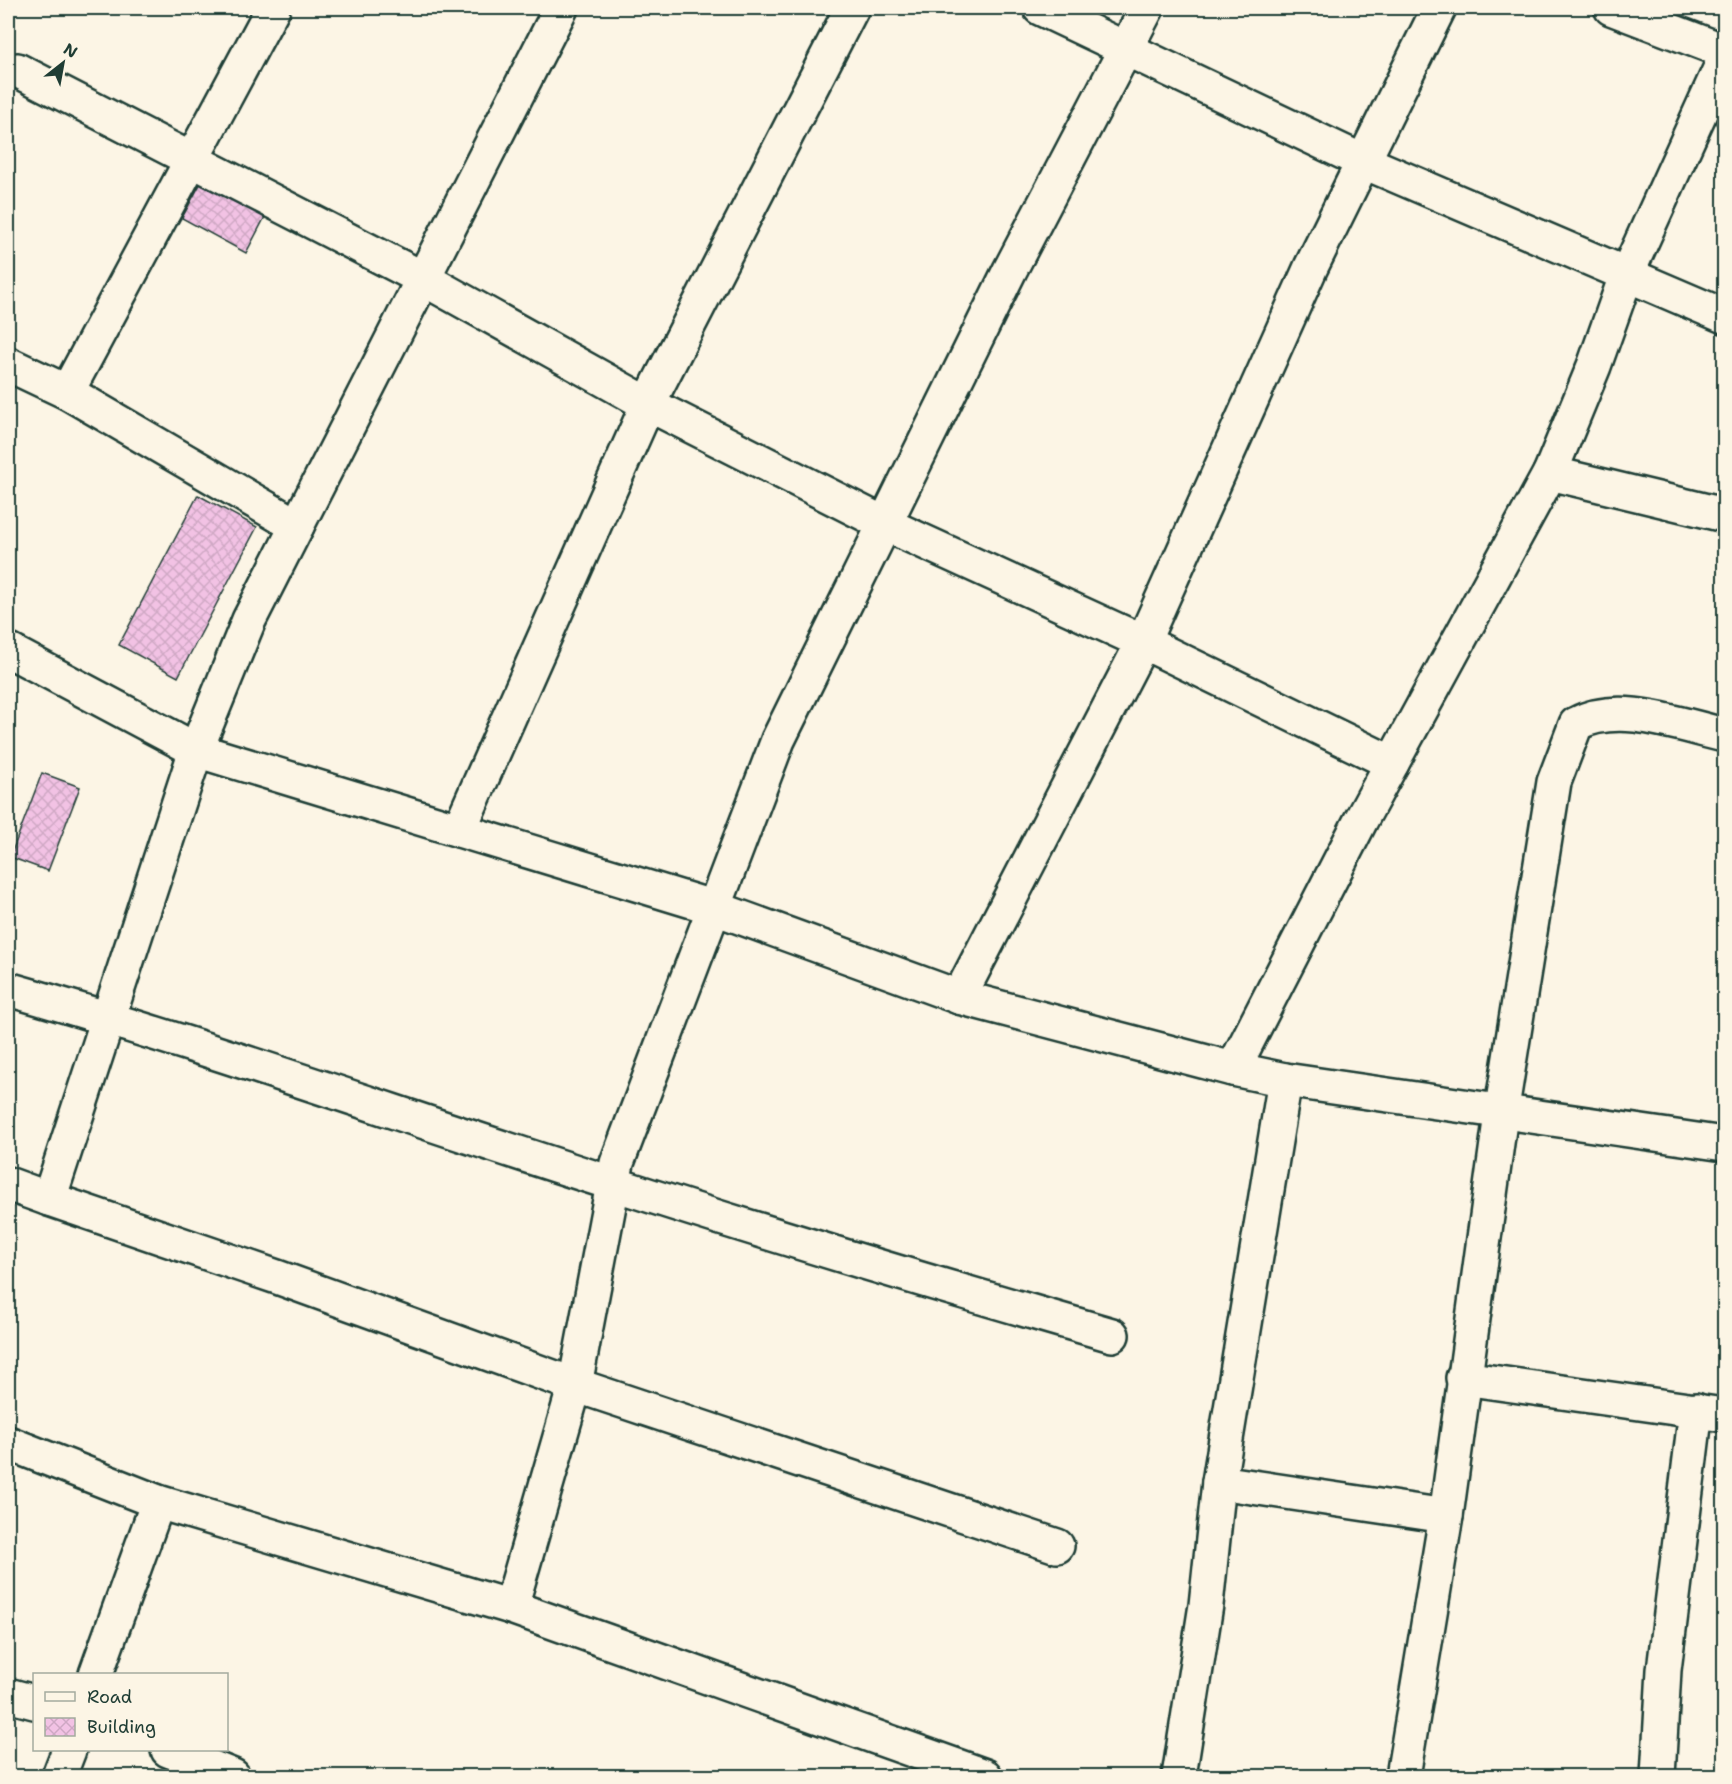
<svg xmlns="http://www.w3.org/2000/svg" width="1732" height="1784" font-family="'Shantell Sans',sans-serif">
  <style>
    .building { fill: url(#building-cross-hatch); stroke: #1f3d34; stroke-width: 1.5 }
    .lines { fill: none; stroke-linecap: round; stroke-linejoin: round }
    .minor-casing { stroke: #1f3d34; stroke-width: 38 }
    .secondary-casing { stroke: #1f3d34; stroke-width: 38 }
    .minor { stroke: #fcf5e5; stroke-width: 33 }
    .secondary { stroke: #fcf5e5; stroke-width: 33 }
  </style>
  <defs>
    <pattern id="building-cross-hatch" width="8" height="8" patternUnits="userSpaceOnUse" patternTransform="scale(1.5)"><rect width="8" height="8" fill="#f2c2e4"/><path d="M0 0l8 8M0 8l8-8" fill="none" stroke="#cfa8c4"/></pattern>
  </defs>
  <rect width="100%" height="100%" fill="#fcf5e5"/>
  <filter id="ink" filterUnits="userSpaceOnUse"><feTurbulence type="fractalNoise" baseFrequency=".0167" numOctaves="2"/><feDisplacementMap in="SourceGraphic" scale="12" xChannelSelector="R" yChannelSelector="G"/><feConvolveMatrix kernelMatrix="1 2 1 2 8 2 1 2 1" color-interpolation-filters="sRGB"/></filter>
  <g filter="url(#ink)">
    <g class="building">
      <path d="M204 177 268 211 246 253 182 218Z"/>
      <path d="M198 495 257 527 178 677 119 645Z"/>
      <path d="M42 773 80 787 48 871 10 857Z"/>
    </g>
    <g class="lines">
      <defs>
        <g id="minor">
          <path d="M1040 8 1362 161 1724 316"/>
          <path d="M17 70 422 278 648 404 885 524 1143 642 1392 763"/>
          <path d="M8 364 67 392 297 526"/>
          <path d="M67 392 273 8"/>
          <path d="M1550 473 1724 515"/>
          <path d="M8 650 196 750 715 908 959 997 1233 1069 1361 820 1550 473 1594 366 1626 276 1724 60"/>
          <path d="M459 830 648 404 852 8"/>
          <path d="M8 989C211 1047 410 1119 611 1183 777 1237 945 1287 1112 1335"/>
          <path d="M959 997 1143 642 1311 267 1439 8"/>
          <path d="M1285 1080 1724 1144"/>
          <path d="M8 1184 49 1199 196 750 249 620 561 8"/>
          <path d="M49 1199 277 1277 575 1385 1057 1546"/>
          <path d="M1463 1378 1724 1415"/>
          <path d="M8 1443 158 1502 511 1607 985 1776"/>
          <path d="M1219 1482 1446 1516"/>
          <path d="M511 1607 575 1385 617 1163 778 740 1010 270 1147 8"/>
          <path d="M96 1674 158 1502"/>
          <path d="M8 1695 34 1702"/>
          <path d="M168 1750 233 1776"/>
          <path d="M59 1776 69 1750"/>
          <path d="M1179 1776 1206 1605 1219 1482 1285 1080 1233 1069"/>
          <path d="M1403 1776 1446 1516 1501 1114 1554 782 1576 724C1619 701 1680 725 1724 735"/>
          <path d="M1658 1776 1664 1670 1696 1410"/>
        </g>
        <path id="secondary" d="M1611 8 1724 51"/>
      </defs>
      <use href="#minor" class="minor-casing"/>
      <use href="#secondary" class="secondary-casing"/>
      <use href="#minor" class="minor"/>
      <use href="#secondary" class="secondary"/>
    </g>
  </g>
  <rect width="1732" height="1784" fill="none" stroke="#fcf5e5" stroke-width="30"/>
  <rect x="15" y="15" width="1702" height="1754" fill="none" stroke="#1f3d34" stroke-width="2" filter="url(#ink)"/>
  <rect x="33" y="1673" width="195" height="78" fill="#fcf5e5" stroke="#a4ab9e" stroke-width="1.5"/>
  <rect x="45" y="1692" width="30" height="9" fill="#fcf5e5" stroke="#a4ab9e" stroke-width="1.5"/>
  <text x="87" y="1703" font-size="18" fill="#1f3d34">Road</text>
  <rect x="45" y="1718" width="30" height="18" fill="url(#building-cross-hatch)" stroke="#a4ab9e" stroke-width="1.5"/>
  <text x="87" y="1733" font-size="18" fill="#1f3d34">Building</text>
  <g transform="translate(63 63) rotate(31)" stroke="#fcf5e5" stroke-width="4.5" paint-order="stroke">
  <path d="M0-4.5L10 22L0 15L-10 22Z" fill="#1f3d34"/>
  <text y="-9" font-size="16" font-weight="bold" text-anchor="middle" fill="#1f3d34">N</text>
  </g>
</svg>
